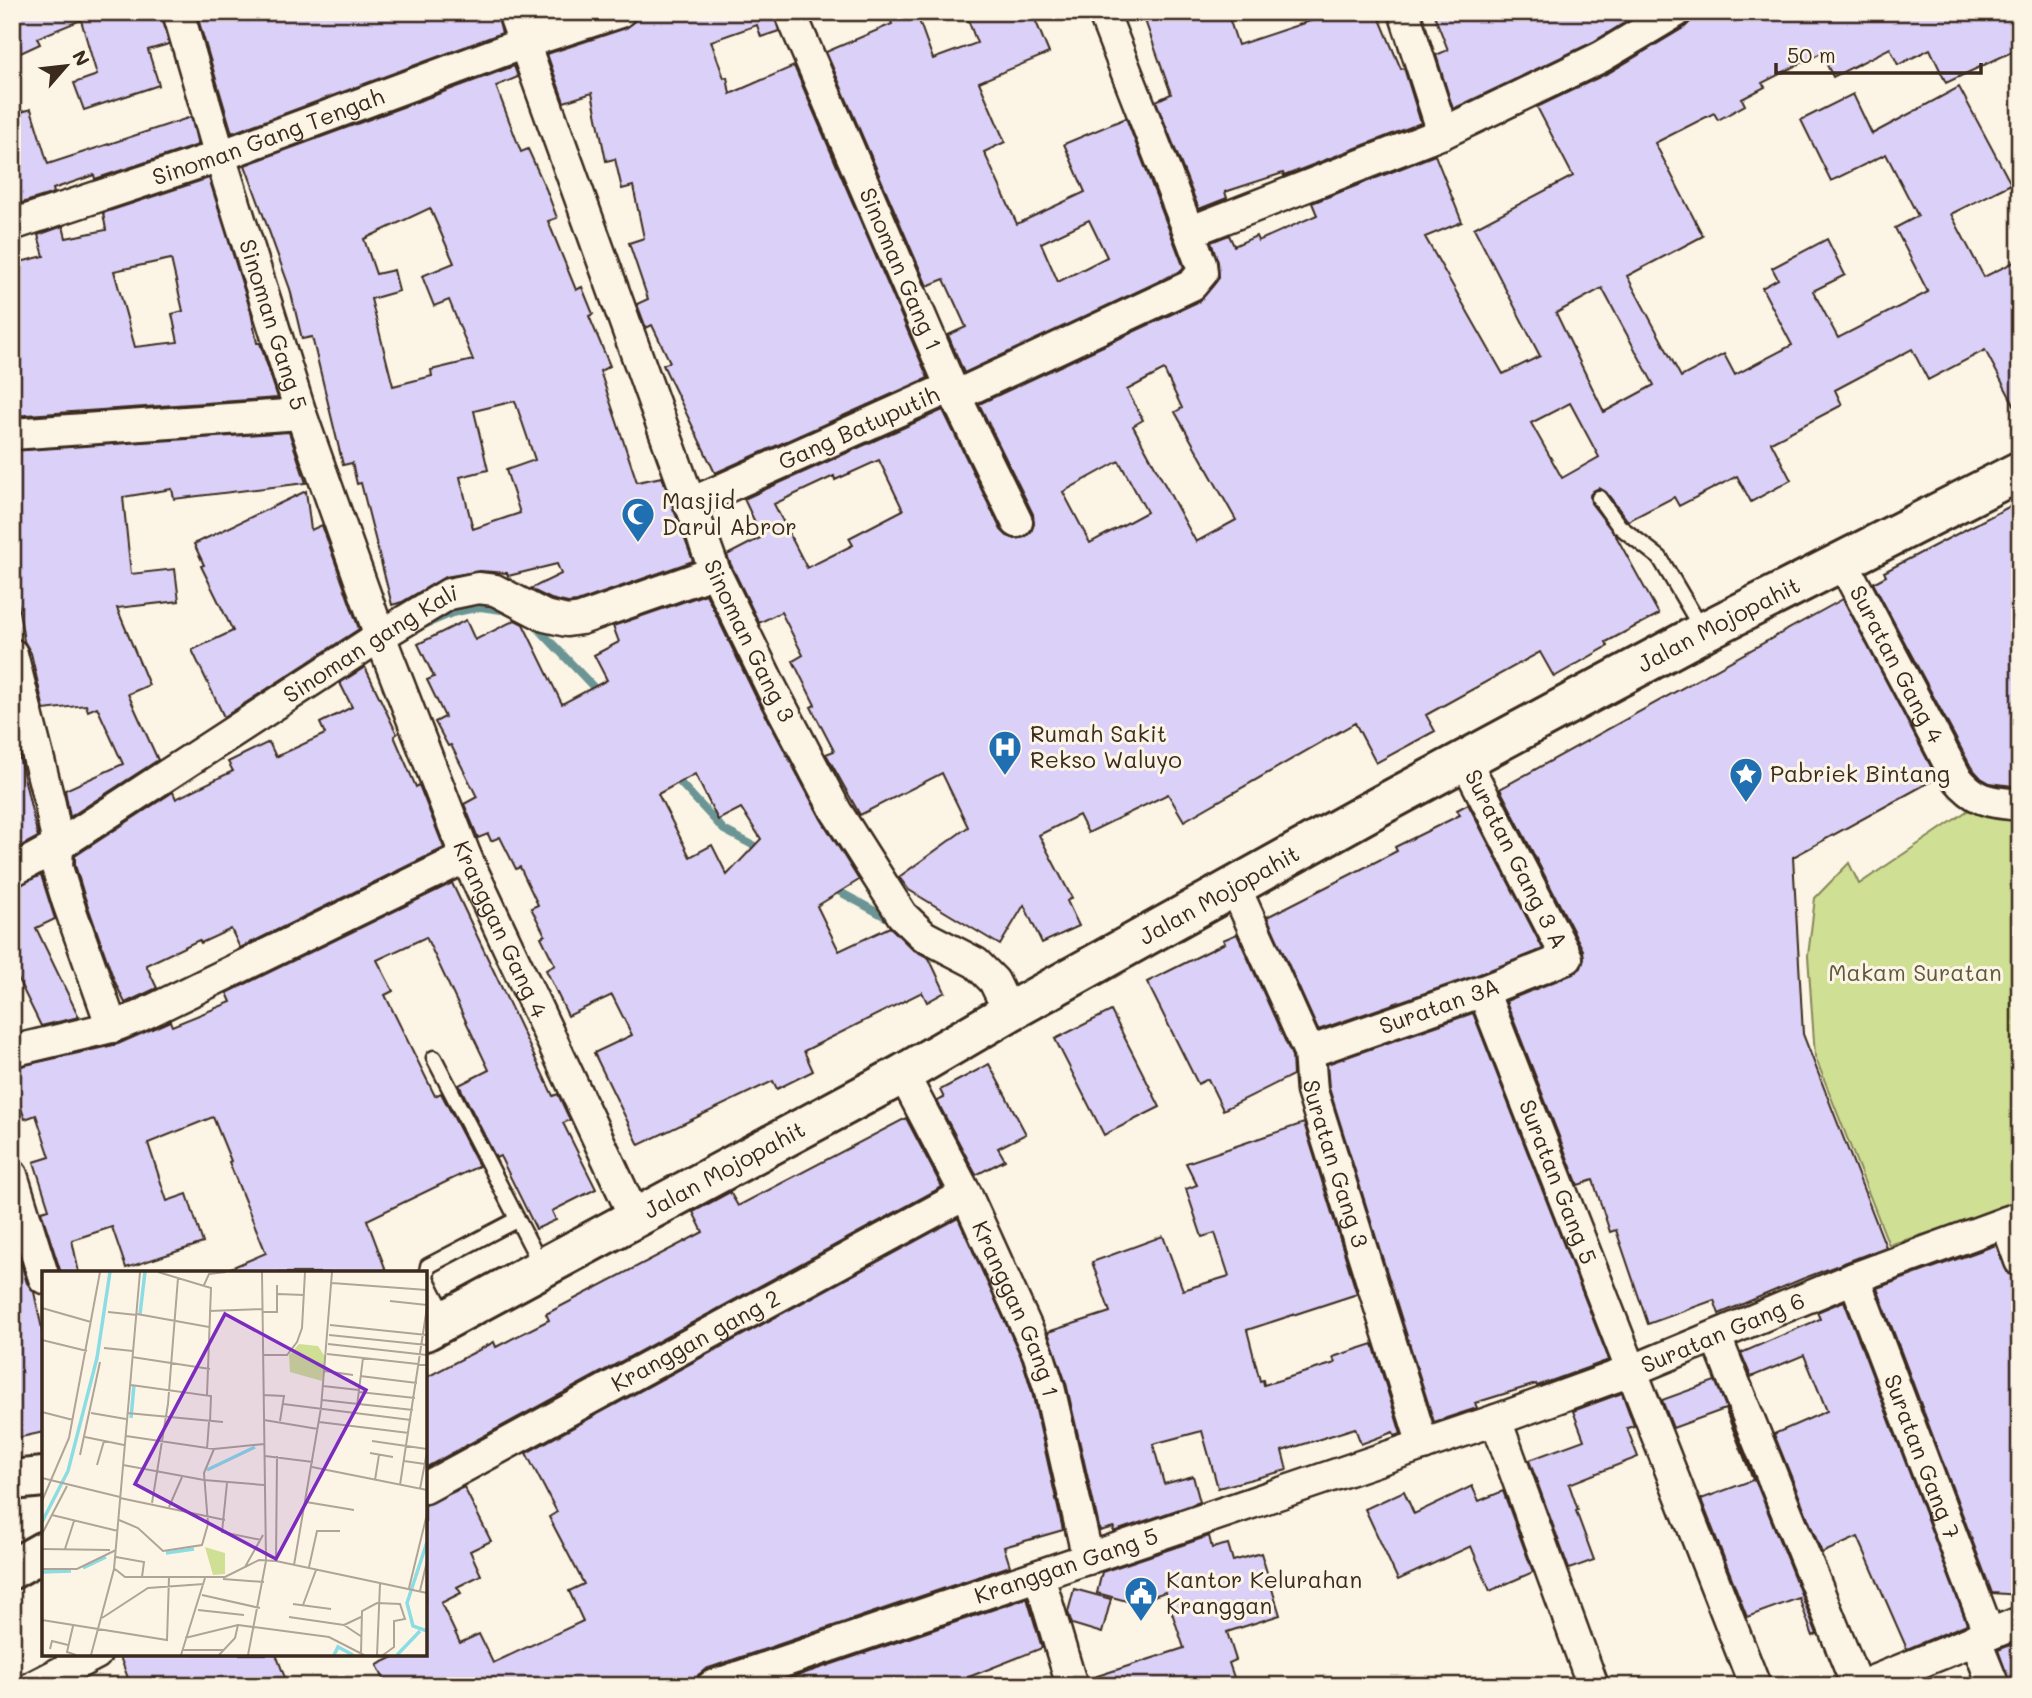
<svg xmlns="http://www.w3.org/2000/svg" width="2032" height="1698" font-family="Mali,sans-serif">
  <style>
    .green { fill: #cfe094; stroke: #858559; stroke-width: 2 }
    .lines { fill: none; stroke-linecap: round; stroke-linejoin: round }
    .stream { stroke: #6b9594; stroke-width: 8 }
    .building { fill: #dbd0f8; stroke: #3b2a1e; stroke-width: 2; fill-rule: evenodd }
    .service-casing { stroke: #3b2a1e; stroke-width: 19 }
    .minor-casing { stroke: #3b2a1e; stroke-width: 35 }
    .secondary-casing { stroke: #3b2a1e; stroke-width: 44 }
    .service { stroke: #fcf5e5; stroke-width: 14 }
    .minor { stroke: #fcf5e5; stroke-width: 30 }
    .secondary { stroke: #fcf5e5; stroke-width: 38 }
    .labels { text-anchor: middle; stroke-width: 6; stroke-linejoin: round; paint-order: stroke }
    .street-label { font-size: 23px; fill: #3b2a1e; stroke: #fcf5e5 }
    .poi-label { font-size: 23px; fill: #3b2a1e; stroke: #fcf5e5; text-anchor: start }
    .park-label { font-size: 23px; fill: #60583c; stroke: #fcf5e5 }
    .inset-river { fill: none; stroke: #8bdde3; stroke-width: 3.5 }
    .inset-road { fill: none; stroke: #afa495; stroke-width: 2 }
    .view { fill: #7b2cbf; fill-opacity: 0.15; stroke: #7b2cbf; stroke-width: 3.5 }
    .inset-edge { fill: none; stroke: #3b2a1e; stroke-width: 3.5 }
  </style>
  <rect width="100%" height="100%" fill="#fcf5e5"/>
  <filter id="ink" filterUnits="userSpaceOnUse"><feTurbulence type="fractalNoise" baseFrequency=".0143" numOctaves="2"/><feDisplacementMap in="SourceGraphic" scale="14" xChannelSelector="R" yChannelSelector="G"/><feConvolveMatrix kernelMatrix="1 2 1 2 8 2 1 2 1" color-interpolation-filters="sRGB"/></filter>
  <g filter="url(#ink)">
    <path class="green" d="M1970 809 2020 820V1205L1889 1245 1815 1056 1808 956 1815 898 1849 863 1859 884Z"/>
    <g class="lines">
      <g class="stream">
        <path d="M533 623 601 695"/>
        <path d="M424 625 452 613 480 607 509 611"/>
        <path d="M673 775 724 830 764 851"/>
        <path d="M831 887 893 921"/>
      </g>
    </g>
    <g class="building">
      <path d="M12 12H161L169 44 148 50 159 85 84 110 74 83 97 75 81 20 37 38 40 44 12 57Z"/>
      <path d="M196 12H496L502 33 232 133Z"/>
      <path d="M637 12H773L779 31 761 37 757 25 711 41 724 78 727 77 730 94 794 66 928 378 715 473 663 365 670 362 652 325 646 328 637 304 648 299 629 243 644 238 633 186 622 189 615 159 606 161 592 93 564 102 547 54 626 28 633 23Z"/>
      <path d="M888 12H916L933 59 977 43 965 12H1032L1049 53 979 82 1005 142 984 152 1017 224 1085 192 1064 144 1126 118 1184 268 1181 271 964 373 948 335 966 327 944 279 927 286 826 52 892 24ZM1089 220 1107 257 1058 282 1041 243Z"/>
      <path d="M1142 12H1227L1238 45 1313 20 1311 12H1377L1401 69 1404 68 1421 123 1284 176 1283 173 1225 192 1227 198 1199 209 1156 101 1171 94Z"/>
      <path d="M1433 12H1642L1593 42 1453 109 1436 55 1448 50Z"/>
      <path d="M1693 12H2020V48L1946 83 1930 49 1898 65 1890 48 1833 77 1821 53 1762 83 1765 87 1742 99 1745 105 1718 120 1714 113 1655 143 1703 236 1627 276 1681 377 1724 354 1735 375 1792 345 1762 288 1778 279 1772 268 1827 239 1845 275 1813 291 1838 338 1928 292 1895 228 1918 216 1886 154 1831 181 1801 120 1853 94 1872 134 1959 87 2011 184 1951 214 1984 277 2020 259V416L1985 350 1928 380 1912 349 1835 390 1842 405 1771 442 1791 480 1751 502 1737 476 1679 506 1674 497 1628 521 1606 492 1599 488 1593 491 1590 495 1591 503 1616 536 1659 614 1606 642 1608 646 1554 677 1540 652 1426 715 1435 731 1376 763 1355 723 1184 821 1168 794 1088 833 1079 815 1039 835 1072 898 1067 901 1079 926 1042 943 1024 905 1000 945 909 890 899 877 968 827 942 773 860 815 826 754 834 751 811 707 815 705 793 661 803 655 781 612 759 623 731 565 727 555 762 537 744 499 943 410 1001 530 1007 536 1015 539 1025 537 1031 532 1034 524 1033 514 979 404 1200 301 1219 278 1218 262 1211 242 1229 235 1234 246 1256 236 1258 241 1317 215 1312 203 1435 155 1462 222 1425 237 1503 374 1540 356 1474 228 1573 176 1537 107 1610 72 1685 27 1691 21ZM1602 288 1654 385 1604 412 1556 313ZM1164 370 1182 408 1175 412 1236 520 1196 542 1133 426 1143 420 1127 390ZM1570 403 1599 457 1562 478 1531 423ZM879 460 903 510 849 538 853 545 807 568 774 504 834 476 835 480ZM1119 461 1147 512 1090 543 1063 492Z"/>
      <path d="M514 66 518 77 496 86 521 152 528 149 546 189 557 218 548 221 576 290 582 287 593 314 589 316 610 366 600 371 637 482 662 477 693 561 577 602 568 603 551 599 530 589 561 574 557 564 508 576 507 573 480 571 445 577 402 602 392 605 361 483 357 484 352 463 343 465 312 337 302 339 290 289 245 165ZM430 208 454 263 422 276 434 306 449 300 473 360 431 370 432 376 393 386 371 299 399 291 394 270 376 274 364 239ZM515 401 535 460 506 470 520 513 473 529 460 477 488 470 474 411Z"/>
      <path d="M31 109 48 164 191 117 198 145 95 179 94 175 53 189 54 193 12 206V115Z"/>
      <path d="M209 178 251 312 257 343H260L278 398 12 416V264L44 256 38 235 63 226 66 238 106 230 103 213ZM171 259 183 311 172 314 178 342 135 347 114 271Z"/>
      <path d="M289 432 306 483 174 499 172 489 123 497 131 574 175 569 179 601 117 608 149 685 128 694 158 760 70 817 65 790 123 764 97 707 88 711 86 705 44 710 31 653 24 641 18 604 12 605V451Z"/>
      <path d="M306 491 311 530 322 525 359 629 224 717 192 650 233 631 201 566 204 565 194 544Z"/>
      <path d="M2020 501V787L1990 783 1981 778 1971 767 1873 583 1886 576 1884 572Z"/>
      <path d="M706 594 756 697 821 819 859 880 817 906 839 951 890 927 912 949 929 958 945 992 927 1002 922 992 804 1051 813 1071 777 1089 773 1081 639 1145 594 1053 632 1035 612 995 568 1016 546 970 555 965 541 937 545 935 531 908 538 905 520 867 516 869 500 837 491 841 488 834 478 838 464 804 477 797 451 745 448 746 435 722 445 717 427 680 434 677 418 644 466 620 475 640 515 620 523 624 562 704 607 680 594 655 619 642 613 626ZM695 774 718 820 741 808 761 839 727 875 712 845 690 857 658 794Z"/>
      <path d="M1843 599 1937 778 1793 857 1803 1034 1886 1247 1802 1279 1719 1314 1714 1300 1648 1324 1616 1230 1610 1232 1593 1180 1578 1185 1506 1001 1573 974 1581 968 1584 959 1583 950 1500 789Z"/>
      <path d="M365 667 397 734 394 736 416 787 419 785 444 848 240 948 231 929 201 943 199 940 146 965 157 988 125 1003 114 980 84 895 75 865V856L173 792 176 799 233 771 228 762 269 742 276 757 325 734 320 723 352 707 340 683Z"/>
      <path d="M12 726 38 837 12 851Z"/>
      <path d="M1468 804 1543 949 1477 975 1318 1030 1267 917 1397 851 1395 847 1460 815 1457 810Z"/>
      <path d="M41 875 55 919 36 928 79 1017 41 1026 12 967V888Z"/>
      <path d="M452 883 553 1096 558 1094 570 1120 563 1123 596 1189 552 1211 556 1220 536 1229 500 1156 496 1158 459 1085 489 1070 426 937 377 960 393 991 385 995 435 1096 441 1093 479 1166 367 1220 387 1273H219L266 1253 229 1162 231 1161 213 1117 148 1143 167 1201 187 1194 203 1243 126 1268 112 1227 72 1240 79 1273H61L41 1211 49 1209 34 1162 50 1157 36 1115 25 1119 12 1083V1068L118 1044 170 1021 172 1026 231 1002 227 993Z"/>
      <path d="M1237 934 1292 1056 1293 1075 1223 1110 1208 1079 1198 1084 1147 982 1225 943 1223 940Z"/>
      <path d="M1111 1011 1160 1107 1104 1135 1055 1039Z"/>
      <path d="M1473 1013 1609 1360 1537 1386 1536 1384 1475 1403 1477 1408 1434 1422 1329 1088 1327 1064Z"/>
      <path d="M989 1064 1026 1134 998 1148 1005 1160 976 1175 937 1101 944 1098 940 1090Z"/>
      <path d="M906 1118 942 1187 425 1468V1378L494 1342 496 1347 549 1320 546 1314 703 1232 693 1212 730 1192 738 1206Z"/>
      <path d="M1304 1123 1357 1294 1247 1330 1260 1381 1263 1380 1264 1385 1335 1363 1333 1357 1373 1344 1401 1434 1395 1436 1393 1432 1361 1444 1355 1428 1282 1451 1287 1470 1218 1488 1202 1431 1153 1444 1164 1484 1193 1476 1200 1502 1113 1532 1114 1527 1100 1531 1066 1383 1048 1332 1110 1312 1092 1262 1163 1236 1183 1290 1229 1276 1215 1233 1202 1237 1186 1189 1197 1185 1186 1163Z"/>
      <path d="M958 1218 1022 1359 1032 1392 1063 1530 1004 1547 1010 1566 706 1669 698 1675 695 1686H387L377 1665 400 1654H425V1505L464 1487 491 1541 470 1551 481 1575 457 1587 461 1593 441 1603 460 1643 479 1634 493 1663 583 1621 569 1591 584 1584 549 1517 557 1512 526 1453Z"/>
      <path d="M12 1235 27 1283 34 1292 44 1338V1432L12 1439Z"/>
      <path d="M1996 1245 2008 1274 2020 1278V1595L1992 1593 1877 1288Z"/>
      <path d="M1844 1301 1967 1624 1907 1649 1858 1537 1822 1553 1774 1434 1827 1411 1804 1355 1751 1377 1741 1353 1820 1319 1817 1312Z"/>
      <path d="M1713 1375 1817 1634 1813 1636 1799 1598 1747 1617 1701 1499 1753 1480 1725 1409 1673 1428 1662 1400 1715 1381Z"/>
      <path d="M1622 1393 1634 1426 1627 1428 1638 1457 1569 1484 1578 1510 1576 1511 1594 1560 1569 1569 1529 1460 1584 1440 1573 1411Z"/>
      <path d="M1472 1486 1479 1501 1503 1491 1533 1572 1490 1591 1471 1546 1398 1580 1365 1509 1404 1491 1414 1514Z"/>
      <path d="M1209 1536 1212 1548 1228 1544 1233 1561 1261 1553 1280 1615 1227 1632 1236 1660 1229 1663 1237 1686H1089L1088 1679 1184 1648 1165 1592 1134 1603 1097 1593 1102 1572Z"/>
      <path d="M1074 1589 1111 1599 1102 1633 1072 1624 1068 1612Z"/>
      <path d="M1027 1598 1042 1648 946 1686H767Z"/>
      <path d="M2020 1641V1686H2011L1998 1650Z"/>
      <path d="M119 1654H276L288 1686H131Z"/>
    </g>
    <g class="lines">
      <defs>
        <g id="service">
          <path d="M1599 498 1619 526 1660 558 1703 631"/>
          <path d="M434 1058 542 1267"/>
          <path d="M446 1317 426 1278 428 1266 516 1220"/>
        </g>
        <g id="minor">
          <path id="s1" d="M178 12 220 156 301 414 380 636 466 857 635 1218"/>
          <path id="s2" d="M513 12 715 572 772 689 836 811 902 915 924 936 976 963 994 981 1009 1012"/>
          <path id="s3" d="M790 12 951 387 1017 522"/>
          <path d="M1404 12 1443 133"/>
          <path id="s4" d="M12 225 220 156 524 43 620 12"/>
          <path d="M1189 232 1443 133 1601 57 1676 12"/>
          <path d="M955 396 1192 285 1202 273 1201 264 1189 232 1103 12"/>
          <path d="M12 434 301 414"/>
          <path id="s5" d="M689 504 951 387"/>
          <path id="s6" d="M1842 561 1956 777C1976 802 1990 802 2020 805"/>
          <path d="M12 654 50 804 58 846 57 867 67 900 112 1027"/>
          <path id="s7" d="M12 871 58 846 380 636 449 594 478 588 495 590 545 616 567 621 581 619 715 572"/>
          <path id="s8" d="M1235 887 1309 1052 1312 1091 1423 1445"/>
          <path id="s9" d="M1483 991 1755 1686"/>
          <path d="M12 1051 112 1027 138 1017 466 857"/>
          <path id="s10" d="M1309 1052 1483 991 1567 958 1465 760"/>
          <path id="s11" d="M903 1074 966 1194 1038 1353 1049 1387 1088 1559"/>
          <path d="M12 1175 44 1278"/>
          <path d="M2006 1222 2020 1261"/>
          <path id="s12" d="M1854 1278 1989 1634"/>
          <path d="M1716 1337 1857 1686"/>
          <path d="M1496 1420 1593 1686"/>
          <path id="s13" d="M425 1488 966 1194"/>
          <path d="M1039 1576 1072 1686"/>
          <path d="M1975 1639 1994 1686"/>
          <path d="M34 1686 96 1654"/>
          <path id="s14" d="M712 1686 1496 1420 1631 1371 1854 1278 2020 1217"/>
          <path d="M1861 1686 2020 1622"/>
        </g>
        <g id="secondary">
          <path id="s15" d="M425 1331 903 1074 1009 1012 1383 804 1703 632 2020 471"/>
          <path d="M12 1480 44 1477"/>
          <path d="M12 1569 44 1551"/>
        </g>
      </defs>
      <use href="#service" class="service-casing"/>
      <use href="#minor" class="minor-casing"/>
      <use href="#secondary" class="secondary-casing"/>
      <use href="#service" class="service"/>
      <use href="#minor" class="minor"/>
      <use href="#secondary" class="secondary"/>
    </g>
  </g>
  <defs>
    <symbol id="mosque-pin" viewBox="-11 -11 22 30"><path d="M0 17L-7.5 6A9.5 9.5 0 1 1 7.5 6Z" fill="#1f6fb2" stroke="#fcf5e5"/><path d="M3.5-4.9A6 6 0 1 0 3.5 4.9A5 5 0 1 1 3.5-4.9Z" fill="#fff"/></symbol>
    <symbol id="hospital-pin" viewBox="-11 -11 22 30"><path d="M0 17L-7.5 6A9.5 9.5 0 1 1 7.5 6Z" fill="#1f6fb2" stroke="#fcf5e5"/><path d="M-5-5h3v3.5h4V-5h3V5h-3V1.5h-4V5h-3Z" fill="#fff"/></symbol>
    <symbol id="sight-pin" viewBox="-11 -11 22 30"><path d="M0 17L-7.5 6A9.5 9.5 0 1 1 7.5 6Z" fill="#1f6fb2" stroke="#fcf5e5"/><path d="M0-6L1.8-2.2L6-1.7L2.9 1.2L3.7 5.4L0 3.3L-3.7 5.4L-2.9 1.2L-6-1.7L-1.8-2.2Z" fill="#fff"/></symbol>
    <symbol id="civic-pin" viewBox="-11 -11 22 30"><path d="M0 17L-7.5 6A9.5 9.5 0 1 1 7.5 6Z" fill="#1f6fb2" stroke="#fcf5e5"/><path d="M-.6-6.5H3V-4.5H.6V-3L4-1V1h2V6H-6V1h2V-1L-.6-3ZM-1.2 2.5V6h2.4V2.5Z" fill="#fff"/></symbol>
  </defs>
  <g fill-rule="evenodd">
    <use href="#mosque-pin" x="619" y="495" width="38" height="52"/>
    <use href="#hospital-pin" x="986" y="728" width="38" height="52"/>
    <use href="#sight-pin" x="1727" y="755" width="38" height="52"/>
    <use href="#civic-pin" x="1122" y="1574" width="38" height="52"/>
  </g>
  <g class="labels">
    <g class="street-label">
      <text dy="8" stroke="none"><textPath href="#s4" startOffset="271">Sinoman Gang Tengah</textPath></text>
      <text dy="8" stroke="none"><textPath href="#s3" startOffset="280">Sinoman Gang 1</textPath></text>
      <text dy="8" stroke="none"><textPath href="#s1" startOffset="327">Sinoman Gang 5</textPath></text>
      <text dy="8" stroke="none"><textPath href="#s5" startOffset="186">Gang Batuputih</textPath></text>
      <text dy="8" stroke="none"><textPath href="#s15" startOffset="1474">Jalan Mojopahit</textPath></text>
      <text dy="8" stroke="none"><textPath href="#s2" startOffset="672">Sinoman Gang 3</textPath></text>
      <text dy="8" stroke="none"><textPath href="#s7" startOffset="425">Sinoman gang Kali</textPath></text>
      <text dy="8" stroke="none"><textPath href="#s6" startOffset="117">Suratan Gang 4</textPath></text>
      <text transform="translate(1516 859) rotate(63)" y="8">Suratan Gang 3 A</text>
      <text dy="8" stroke="none"><textPath href="#s15" startOffset="906">Jalan Mojopahit</textPath></text>
      <text dy="8" stroke="none"><textPath href="#s1" startOffset="973">Kranggan Gang 4</textPath></text>
      <text dy="8" stroke="none"><textPath href="#s10" startOffset="138">Suratan 3A</textPath></text>
      <text dy="8" stroke="none"><textPath href="#s8" startOffset="296">Suratan Gang 3</textPath></text>
      <text dy="8" stroke="none"><textPath href="#s15" startOffset="340">Jalan Mojopahit</textPath></text>
      <text dy="8" stroke="none"><textPath href="#s9" startOffset="205">Suratan Gang 5</textPath></text>
      <text dy="8" stroke="none"><textPath href="#s11" startOffset="261">Kranggan Gang 1</textPath></text>
      <text dy="8" stroke="none"><textPath href="#s14" startOffset="1071">Suratan Gang 6</textPath></text>
      <text dy="8" stroke="none"><textPath href="#s13" startOffset="308">Kranggan gang 2</textPath></text>
      <text dy="8" stroke="none"><textPath href="#s12" startOffset="191">Suratan Gang 7</textPath></text>
      <text dy="8" stroke="none"><textPath href="#s14" startOffset="374">Kranggan Gang 5</textPath></text>
    </g>
    <g class="poi-label">
      <text x="662" y="509">Masjid<tspan x="662" dy="26">Darul Abror</tspan></text>
      <text x="1030" y="742">Rumah Sakit<tspan x="1030" dy="26">Rekso Waluyo</tspan></text>
      <text x="1770" y="782">Pabriek Bintang</text>
      <text x="1166" y="1588">Kantor Kelurahan<tspan x="1166" dy="26">Kranggan</tspan></text>
    </g>
    <g class="park-label">
      <text x="1915" y="981">Makam Suratan</text>
    </g>
  </g>
  <g transform="translate(42 1271)">
    <rect width="385" height="385" fill="#fcf5e5"/>
    <path d="M257 73 276 75 284 87 280 110 248 101 247 84ZM163 276 183 282V303L171 304Z" fill="#cfe094"/>
    <path class="inset-river" d="M98 43 103 1M89 147 92 114M165 199 213 176M0 251 26 200 55 87 68 1M385 271 365 332 371 355 385 360M124 282 152 278M41 297 64 286M0 301 29 300M292 384 296 376 311 384M355 384 378 360"/>
    <path class="inset-road" d="M116 1 169 17 165 124M220 1 224 289M290 12 385 19M162 14 167 3 184 1M236 23 262 24M348 30 385 34M0 37 49 51M167 40 220 38M66 41 95 44M221 41H235V14M95 43 167 56M288 54 385 64M287 64 385 74M0 69 45 80M286 73 385 84M62 77 91 80M285 83 385 94M221 84H245L255 71 260 57 263 1M90 86 168 98M283 100 311 104M318 105 375 112M89 114 169 125 168 151M281 115 317 119M317 121 373 127M221 124 242 125 238 150M280 129 371 139M241 133 369 149M315 135 321 87M0 141 31 149M49 142 84 148M85 142 181 151M222 149 276 158M277 151 367 162M84 165 172 178 222 173M43 166 82 174M330 170 385 178M165 178 167 151M328 182 351 186M38 184 58 91M223 185 271 191M362 190 383 193M55 194 62 170M81 194 162 209 222 214M270 196 385 219M0 207 78 226M333 209 337 184M185 212 180 261 219 269M358 214 385 36M378 218 385 181M78 227 183 249M0 230 27 167 58 1M264 231 312 239M110 232 126 133 136 7M127 236 140 206M10 244 76 260M77 249 96 257 121 280 160 274 166 253 162 202 172 178M0 263 25 215M0 278 68 279M23 278 32 250M74 286 102 291 100 306M234 290 235 185M252 294 279 137 290 1M203 296 217 289 234 290 385 322M267 296 275 260H298M0 298H35L74 279M73 298 83 306H183L203 296 221 264M181 308 222 311M367 317 385 243M378 320 385 290M160 324 218 337M251 333 289 338M261 334 274 299M156 339 202 344M247 346 302 354M319 346 302 354 320 366M60 347 106 317 162 313M0 349 125 369 127 306M31 355 25 381 34 384M143 367 196 354 287 366 322 384M8 378 10 370 26 374M140 379H183M319 383 320 340 335 332 358 333 363 348 352 350V376L341 384M49 384 72 298 98 1M139 384 163 307M177 384 193 367 196 354M206 384 224 290M335 384 338 313"/>
    <path class="view" d="M183 43 324 119 234 288 93 213Z"/>
    <rect width="385" height="385" class="inset-edge"/>
  </g>
  <rect width="2032" height="1698" fill="none" stroke="#fcf5e5" stroke-width="42"/>
  <rect x="21" y="21" width="1990" height="1656" fill="none" stroke="#3b2a1e" stroke-width="2.5" filter="url(#ink)"/>
  <g transform="translate(66 66) rotate(62)" stroke="#fcf5e5" stroke-width="5" paint-order="stroke">
  <path d="M0-5L12 26L0 18L-12 26Z" fill="#3b2a1e"/>
  <text y="-10" font-size="19" font-weight="bold" text-anchor="middle" fill="#3b2a1e">N</text>
  </g>
  <path d="M1776 63v10h205v-10" fill="none" stroke="#3b2a1e" stroke-width="3.5"/>
  <text x="1787" y="63" font-size="21" fill="#3b2a1e" stroke="#fcf5e5" stroke-width="5" paint-order="stroke">50 m</text>
</svg>
